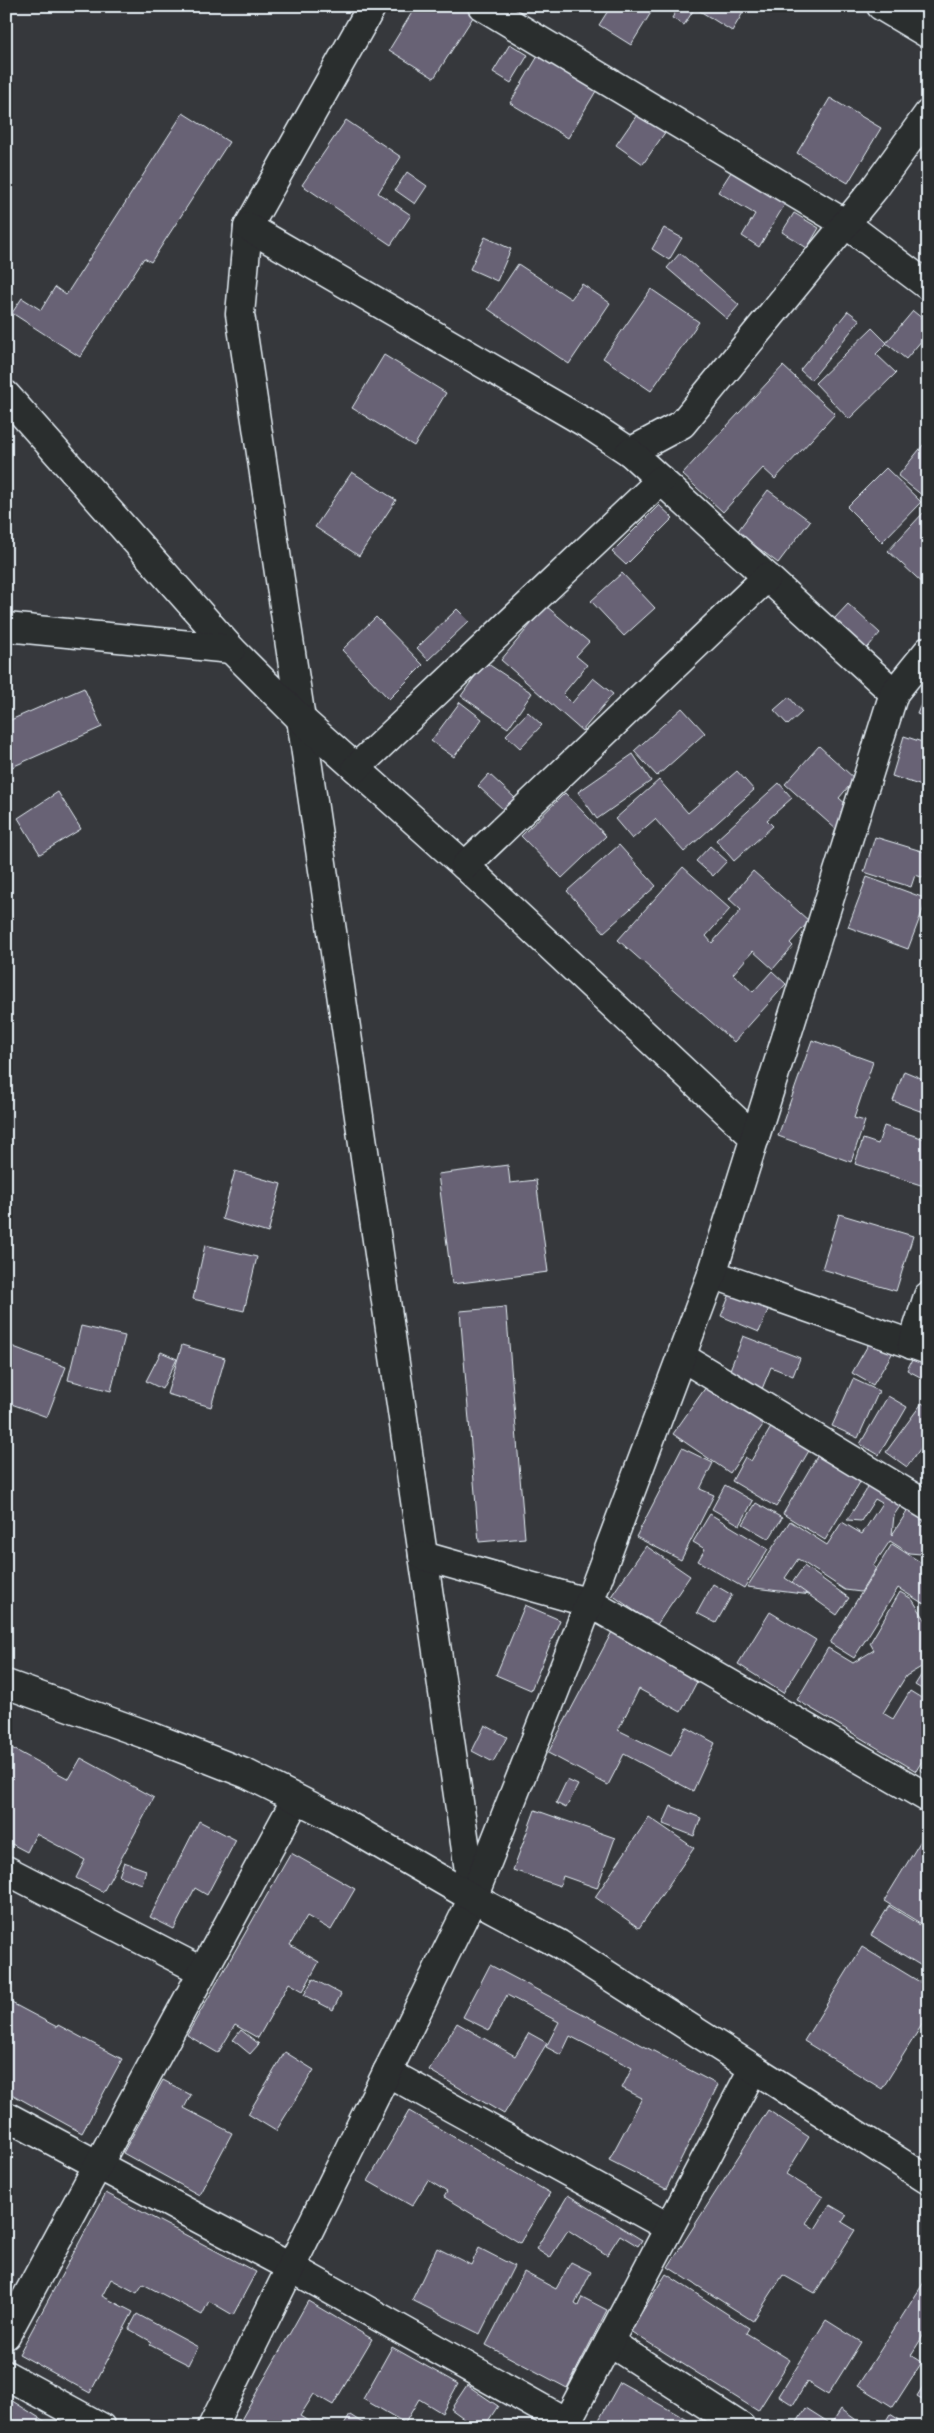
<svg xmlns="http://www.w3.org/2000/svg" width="934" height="2433" font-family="Sriracha,sans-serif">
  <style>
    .building { fill: #676274; stroke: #e8f1f8 }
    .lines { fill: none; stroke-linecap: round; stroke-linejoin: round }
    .minor-casing { stroke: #e8f1f8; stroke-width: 31 }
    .tertiary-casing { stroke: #e8f1f8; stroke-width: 31 }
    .minor { stroke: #2a2d2e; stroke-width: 28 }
    .tertiary { stroke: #2a2d2e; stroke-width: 28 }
  </style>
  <rect width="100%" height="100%" fill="#36383c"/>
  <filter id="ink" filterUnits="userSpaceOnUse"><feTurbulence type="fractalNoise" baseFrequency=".02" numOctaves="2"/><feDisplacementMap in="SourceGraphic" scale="10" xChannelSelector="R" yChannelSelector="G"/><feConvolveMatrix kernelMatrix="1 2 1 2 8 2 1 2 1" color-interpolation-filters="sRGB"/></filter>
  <g filter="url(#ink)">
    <g class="building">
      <path d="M416 6H468L477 11 434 78 389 50Z"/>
      <path d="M611 6H655L631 45 599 25Z"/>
      <path d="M679 6H747L732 31 695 8 684 25 672 18Z"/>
      <path d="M510 44 528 55 511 83 493 72Z"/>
      <path d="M541 51 599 86 568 138 510 103Z"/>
      <path d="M830 98 881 128 848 183 797 153Z"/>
      <path d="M639 112 666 131 643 164 616 145Z"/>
      <path d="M183 113 229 142 151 262 144 258 80 357 12 313 22 298 41 310 55 287 66 295Z"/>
      <path d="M346 120 401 157 378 193 411 215 391 245 302 185Z"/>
      <path d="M407 172 427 186 415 204 395 190Z"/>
      <path d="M731 172 785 204 759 247 742 236 755 214 718 192Z"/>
      <path d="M794 213 819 228 807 248 782 232Z"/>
      <path d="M664 228 682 238 669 260 652 249Z"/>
      <path d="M485 237 511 249 497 281 470 269Z"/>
      <path d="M680 253 739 305 727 319 667 268Z"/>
      <path d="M518 264 571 299 582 284 610 303 569 364 488 309Z"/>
      <path d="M651 289 699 322 651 391 603 358Z"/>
      <path d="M848 311 860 320 811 380 800 370Z"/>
      <path d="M913 311 928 323V333L906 359 886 343Z"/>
      <path d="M872 328 887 343 876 354 896 373 849 419 815 383Z"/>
      <path d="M384 355 446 393 414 446 352 408Z"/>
      <path d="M783 366 835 414 775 479 763 468 723 512 682 474Z"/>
      <path d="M928 439V500L898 476Z"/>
      <path d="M886 468 921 502 882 542 847 507Z"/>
      <path d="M352 472 396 500 359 556 315 527Z"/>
      <path d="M768 490 810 521 778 563 737 532Z"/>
      <path d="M659 505 673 518 626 565 612 552Z"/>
      <path d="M923 513 928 518V588L888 551Z"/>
      <path d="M622 573 655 608 624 636 591 601Z"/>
      <path d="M848 604 880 633 857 660 819 606 834 619Z"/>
      <path d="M546 606 589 642 576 656 587 665 563 694 572 703 593 678 613 694 582 731 501 660Z"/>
      <path d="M457 609 469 621 428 660 417 648Z"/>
      <path d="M376 617 423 665 389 699 342 650Z"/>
      <path d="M485 662 532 693 508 728 461 696Z"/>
      <path d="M928 687V718L917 714Z"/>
      <path d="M84 688 102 727 12 767 6 755V722Z"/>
      <path d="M789 697 802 712 788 725 774 710Z"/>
      <path d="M460 702 482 719 454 757 431 741Z"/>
      <path d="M682 708 705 733 657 776 634 751Z"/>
      <path d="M528 712 542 725 520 748 506 735Z"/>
      <path d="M904 736 928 744V788L892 776Z"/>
      <path d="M819 746 855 779 839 798 855 812 838 831 785 784Z"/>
      <path d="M633 754 651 781 597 819 578 792Z"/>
      <path d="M737 771 754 790 684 852 655 819 632 839 615 819 659 780 688 813Z"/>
      <path d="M489 774 515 798 504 810 478 786Z"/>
      <path d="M779 783 792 798 767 820 773 826 734 861 716 840Z"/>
      <path d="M58 792 81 829 40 854 18 818Z"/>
      <path d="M565 793 606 836 562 878 521 836Z"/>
      <path d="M875 837 928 853V879L915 875 911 887 864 872Z"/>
      <path d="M619 845 656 886 604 932 567 891Z"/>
      <path d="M710 846 727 861 713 876 696 861Z"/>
      <path d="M683 867 730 909 706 936 712 943 741 910 729 899 753 871 809 921 790 943 793 946 773 969 753 951 733 974 753 992 772 971 786 984 734 1042 618 940Z"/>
      <path d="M867 877 927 899 908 949 848 927Z"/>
      <path d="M812 1040 873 1062 854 1118 865 1121 851 1162 778 1136Z"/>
      <path d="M904 1071 928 1081V1114L893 1101Z"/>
      <path d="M884 1126 928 1140 927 1187 855 1164 863 1139 878 1144Z"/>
      <path d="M508 1165 510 1183 536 1180 548 1272 452 1284 438 1174Z"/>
      <path d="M235 1171 281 1184 268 1233 222 1219Z"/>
      <path d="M839 1214 913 1236 896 1291 822 1269Z"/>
      <path d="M205 1245 257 1257 244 1311 193 1299Z"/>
      <path d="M737 1277 775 1293 759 1332 721 1316Z"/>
      <path d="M506 1307 525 1538 479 1542 460 1311Z"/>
      <path d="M81 1326 125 1336 111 1391 68 1380Z"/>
      <path d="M879 1326 901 1339 873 1385 852 1373Z"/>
      <path d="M743 1336 800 1358 793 1376 771 1367 762 1389 728 1375Z"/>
      <path d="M6 1344 66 1367 47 1417 6 1402Z"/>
      <path d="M182 1345 225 1358 211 1407 167 1394Z"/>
      <path d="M161 1352 177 1359 162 1389 146 1381Z"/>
      <path d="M916 1352 928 1358V1371L924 1379 907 1370Z"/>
      <path d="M713 1377 769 1416 730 1473 673 1434Z"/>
      <path d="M853 1379 879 1391 858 1438 832 1426Z"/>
      <path d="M888 1396 907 1407 879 1455 860 1444Z"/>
      <path d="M922 1403 928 1407V1438L907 1467 886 1452Z"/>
      <path d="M779 1414 817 1437 776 1507 732 1481 745 1457 751 1461Z"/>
      <path d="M828 1438 871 1464 825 1540 783 1514Z"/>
      <path d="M682 1448 713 1463 700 1489 714 1495 681 1560 636 1537Z"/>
      <path d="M868 1471 907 1496 894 1515 892 1535 919 1493 928 1515 921 1525 928 1530V1544L921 1554 909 1553 890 1541 873 1566 876 1568 861 1592 845 1590 798 1559 785 1578 811 1595 747 1587 790 1521 827 1545 842 1522 862 1534 882 1503 875 1499 861 1521 847 1520 866 1491Z"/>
      <path d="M725 1485 753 1501 740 1525 712 1509Z"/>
      <path d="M756 1503 782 1518 769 1539 743 1524Z"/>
      <path d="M710 1514 768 1549 744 1588 698 1561 705 1549 693 1542Z"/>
      <path d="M892 1544 928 1567V1598L924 1604 898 1588 854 1658 830 1643Z"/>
      <path d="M646 1546 690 1576 656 1626 612 1595Z"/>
      <path d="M804 1566 849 1598 837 1615 792 1583Z"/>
      <path d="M713 1584 732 1595 716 1623 697 1613Z"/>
      <path d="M900 1592 912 1599 928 1624V1663L906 1676 883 1713 893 1719 910 1691 928 1702V1751L916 1771 797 1700 828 1648 853 1663 874 1650 870 1643Z"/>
      <path d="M525 1605 560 1620 531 1690 496 1675Z"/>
      <path d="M770 1612 816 1640 783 1693 738 1664Z"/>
      <path d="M614 1628 701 1674 681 1712 639 1689 618 1730 671 1756 686 1727 715 1743 693 1791 624 1754 608 1785 548 1753Z"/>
      <path d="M928 1664V1693L915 1685Z"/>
      <path d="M485 1725 507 1737 493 1762 472 1751Z"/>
      <path d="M6 1745 69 1779 81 1758 154 1798 103 1892 76 1878 85 1860 36 1834 27 1852 6 1841Z"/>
      <path d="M928 1757V1774L920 1770Z"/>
      <path d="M567 1780 578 1785 566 1808 556 1803Z"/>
      <path d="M671 1806 701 1818 694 1836 663 1824Z"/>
      <path d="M535 1810 615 1838 597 1888 563 1876 560 1886 513 1870Z"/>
      <path d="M649 1817 694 1848 639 1928 595 1897Z"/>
      <path d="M199 1821 236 1840 207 1895 195 1888 174 1929 150 1917Z"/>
      <path d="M928 1829V1928L884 1901Z"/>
      <path d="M291 1853 355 1889 331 1930 307 1916 290 1945 319 1962 303 1991 289 1983 258 2038 235 2025 218 2053 187 2035Z"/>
      <path d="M124 1862 146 1870 142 1884 119 1876Z"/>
      <path d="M889 1906 928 1930V1970L871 1935Z"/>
      <path d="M862 1947 928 1987V2015L882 2089 804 2041Z"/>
      <path d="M490 1965 718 2085 666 2189 609 2160 642 2098 622 2088 632 2068 570 2036 561 2055 546 2047 559 2022 507 1995 489 2030 463 2017Z"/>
      <path d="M313 1979 341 1994 333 2010 304 1995Z"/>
      <path d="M6 2000 57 2027 58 2025 122 2059 82 2133 6 2091Z"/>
      <path d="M457 2023 515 2056 529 2033 547 2043 504 2114 429 2070Z"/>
      <path d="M241 2030 259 2044 250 2054 233 2040Z"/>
      <path d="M285 2052 314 2070 276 2131 248 2114Z"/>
      <path d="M163 2080 191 2095 184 2108 232 2133 199 2195 123 2153Z"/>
      <path d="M768 2110 809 2137 786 2174 823 2197 806 2223 815 2229 830 2205 847 2215 842 2222 855 2230 815 2293 783 2275 753 2321 668 2267Z"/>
      <path d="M409 2111 550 2193 520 2243 444 2197 447 2192 428 2180 412 2206 368 2181Z"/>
      <path d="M106 2193 256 2272 233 2315 209 2301 202 2315 143 2284 137 2293 111 2279 102 2296 133 2312 90 2393 19 2354Z"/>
      <path d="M568 2195 642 2240 638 2246 620 2235 607 2255 568 2230 550 2258 536 2249Z"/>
      <path d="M437 2248 471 2265 479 2248 514 2266 480 2334 412 2300Z"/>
      <path d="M571 2262 591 2272 575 2304 578 2306 582 2297 607 2310 567 2388 486 2345 524 2272 556 2289Z"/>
      <path d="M666 2274 749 2328 746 2333 790 2360 758 2411 630 2331Z"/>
      <path d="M928 2276V2328L911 2355 922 2362 893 2407 858 2385Z"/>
      <path d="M308 2301 372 2339 333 2405 314 2394 300 2416 318 2427H237Z"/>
      <path d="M137 2314 198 2347 189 2365 150 2345 152 2342 129 2329Z"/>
      <path d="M826 2320 861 2342 828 2395 807 2382 793 2405 779 2396Z"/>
      <path d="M392 2347 458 2384 442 2413 419 2399 405 2423 363 2399Z"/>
      <path d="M928 2378V2403L917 2396Z"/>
      <path d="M620 2382 700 2427H595Z"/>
      <path d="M467 2385 498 2406 484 2427H476L451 2409Z"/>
      <path d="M6 2397 54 2427H6Z"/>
      <path d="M806 2408 828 2422 825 2427H794Z"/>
      <path d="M841 2409 866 2427H829Z"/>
      <path d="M890 2414 911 2427H882Z"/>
      <path d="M350 2415 369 2427H343Z"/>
    </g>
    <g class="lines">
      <defs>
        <g id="minor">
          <path d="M372 6 248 227 240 314 301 719 473 1898"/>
          <path d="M482 6 846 224 928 286"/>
          <path d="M881 6 928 34"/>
          <path d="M248 227 591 426 630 452 682 424 874 189 928 114"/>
          <path d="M6 395 231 649 301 719 465 866 755 1138"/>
          <path d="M630 452 894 693"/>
          <path d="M6 627 231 649"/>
          <path d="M356 768 661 480"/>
          <path d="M465 866 767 577"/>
          <path d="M712 1274 928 1350"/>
          <path d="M912 1345 928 1296"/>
          <path d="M682 1357 928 1506"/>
          <path d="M423 1556 590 1603 928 1798"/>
          <path d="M6 1870 202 1971"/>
          <path d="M387 2072 668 2227"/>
          <path d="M6 2116 290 2267 566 2422"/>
          <path d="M6 2335 296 1799"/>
          <path d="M609 2342 741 2427"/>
          <path d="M6 2375 101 2427"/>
          <path d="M212 2427 473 1898 578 1632 712 1274 894 693 928 651"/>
          <path d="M564 2427 753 2069"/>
        </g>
        <path id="tertiary" d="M6 1684 150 1736 247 1774 333 1817 473 1898 559 1944 928 2180"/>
      </defs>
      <use href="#minor" class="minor-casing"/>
      <use href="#tertiary" class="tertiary-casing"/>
      <use href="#minor" class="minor"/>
      <use href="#tertiary" class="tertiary"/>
    </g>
  </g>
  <rect width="934" height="2433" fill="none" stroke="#2a2d2e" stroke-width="25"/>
  <rect x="12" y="12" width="909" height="2408" fill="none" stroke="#e8f1f8" stroke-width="2" filter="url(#ink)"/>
</svg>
